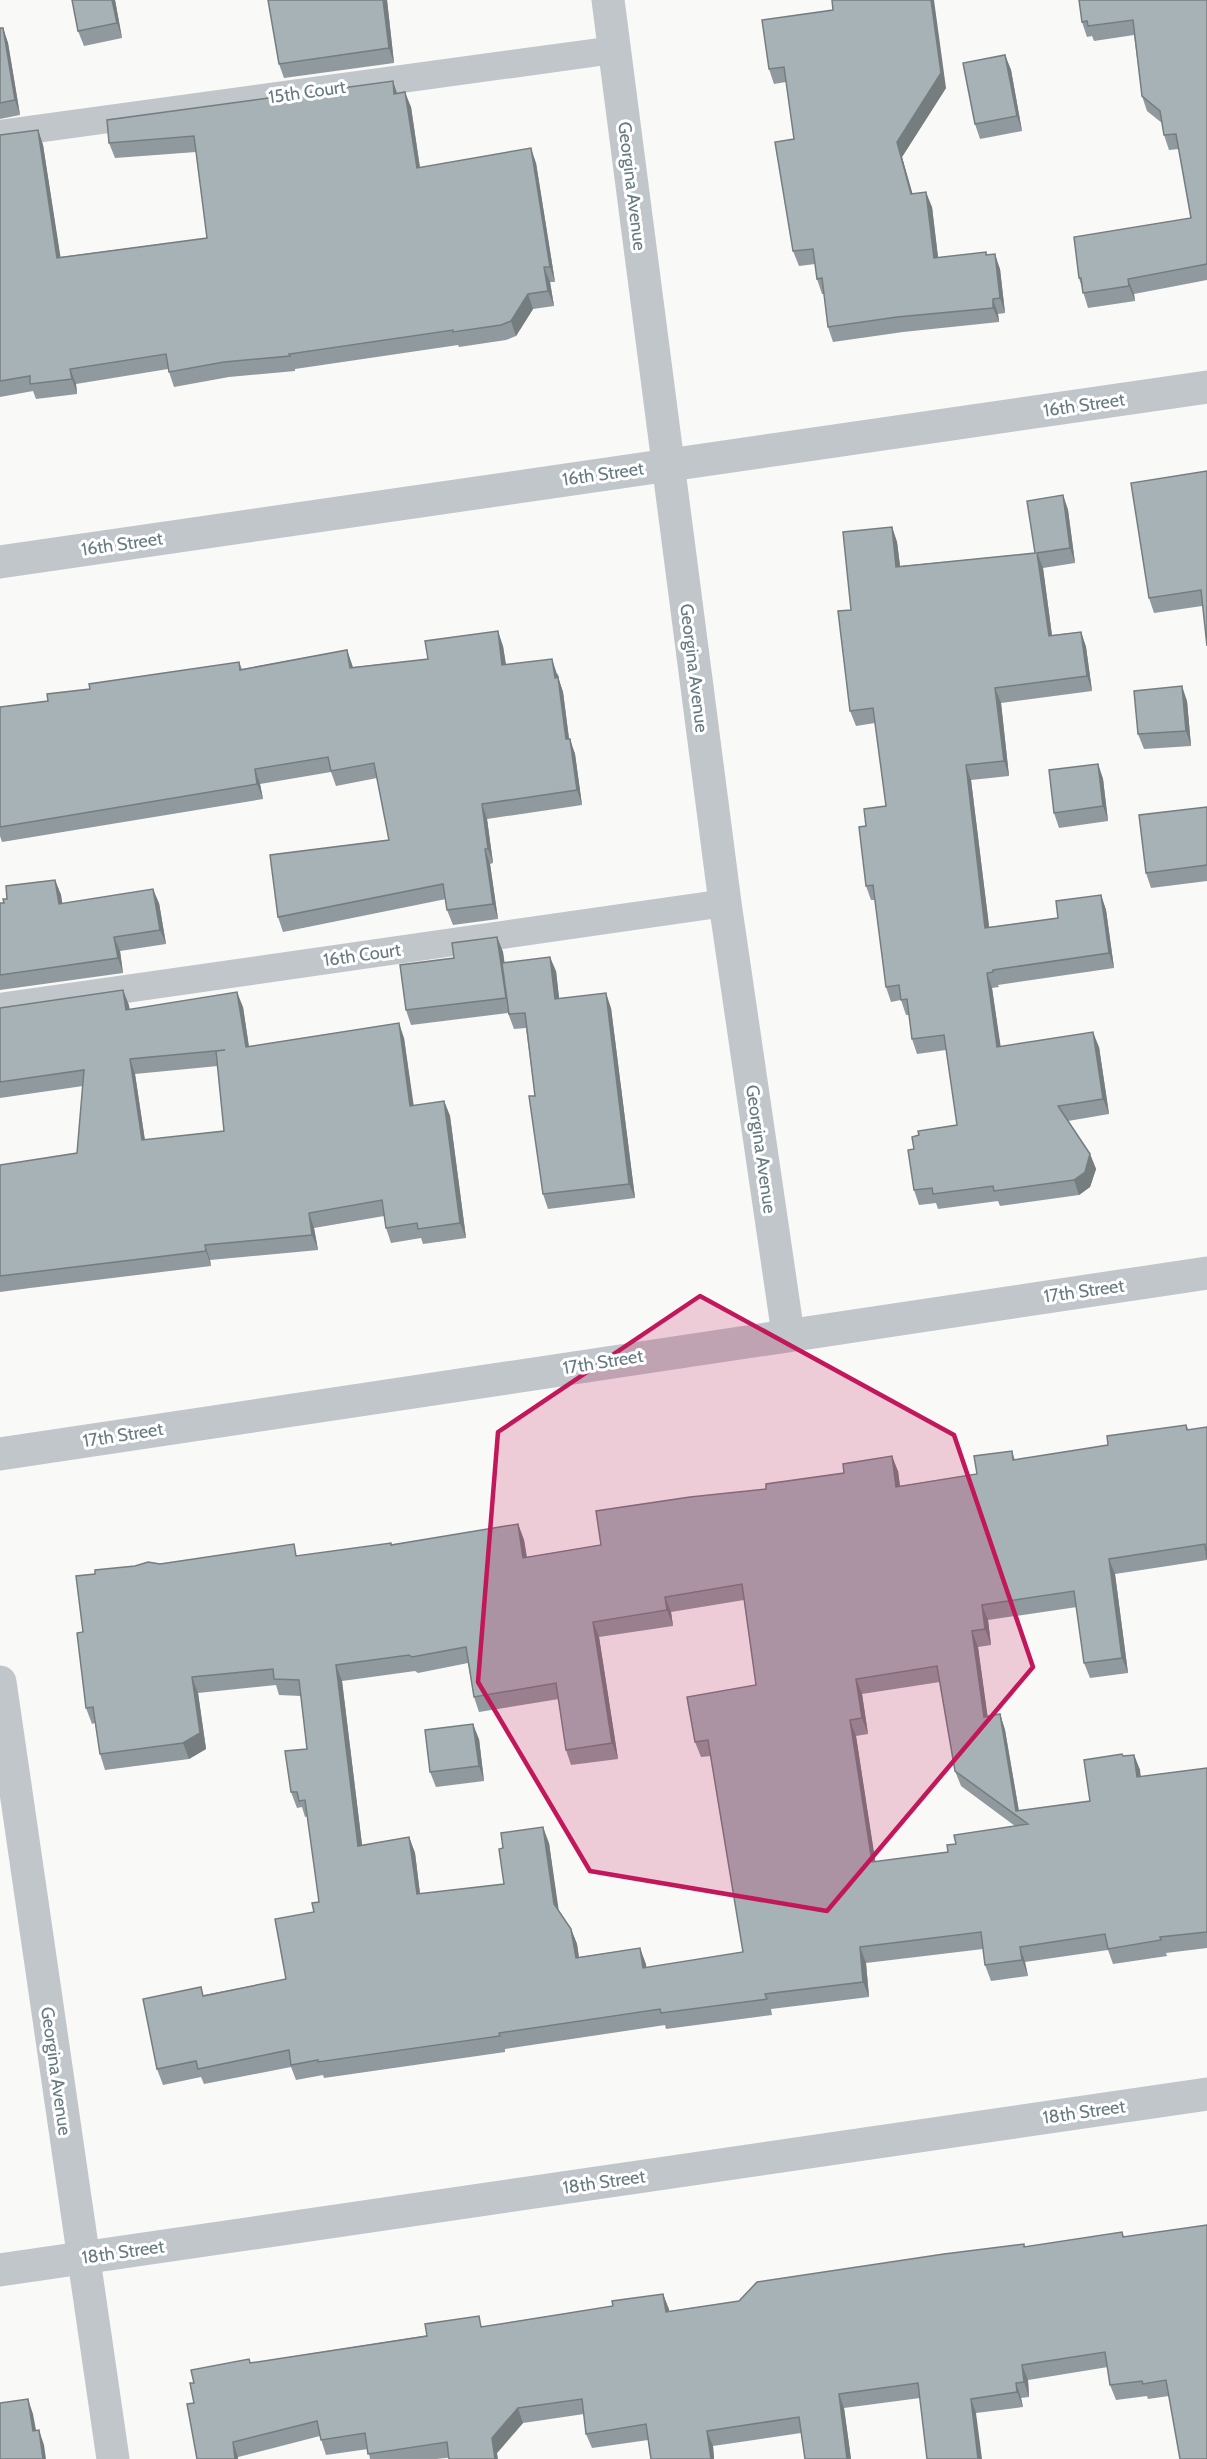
<svg xmlns="http://www.w3.org/2000/svg" width="1207" height="2459" font-family="Cabin,sans-serif">
  <style>
    .lines { fill: none; stroke-linecap: round; stroke-linejoin: round }
    .service { stroke: #c0c6c9; stroke-width: 28 }
    .minor { stroke: #c0c6c9; stroke-width: 33 }
    .tertiary { stroke: #c0c6c9; stroke-width: 33 }
    .wall { fill: #90999d; fill-rule: evenodd }
    .shaded-wall { fill: #757d7f }
    .building { fill: #a7b2b6; stroke: #757d7f; stroke-width: 1.5; fill-rule: evenodd }
    .marked { fill: #c2185b; fill-opacity: 0.2; stroke: #c2185b; stroke-width: 4.5; stroke-linejoin: round }
    .labels { text-anchor: middle; stroke-width: 6; stroke-linejoin: round; paint-order: stroke }
    .street-label { font-size: 18px; fill: #657a81; stroke: #fff }
  </style>
  <rect width="100%" height="100%" fill="#f9f9f7"/>
  <g class="lines">
    <g class="service">
      <path d="M0 134 614 50"/>
      <path d="M0 1007 725 903"/>
    </g>
    <g class="minor">
      <path d="M608 0 725 903 788 1334"/>
      <path d="M0 562 1207 387"/>
      <path d="M0 1682 113 2459"/>
      <path d="M0 2270 1207 2094"/>
    </g>
    <path class="tertiary" d="M0 1454 1207 1273"/>
  </g>
  <g class="wall">
    <path d="M115 0 122 38 84 46 78 31Z"/>
    <path d="M387 0 394 63 284 78 279 64Z"/>
    <path d="M1207 0V280L1134 294 1135 301 1088 308 1079 278 1191 218 1179 149 1169 150 1164 135 1162 123 1147 111 1142 96 1134 35 1094 41 1092 36 1087 37 1082 22Z"/>
    <path d="M833 10 946 88 902 157 912 194 932 207 938 258 986 252 987 255 1000 269 1005 313 998 314 999 322 903 332 833 342 828 327 824 294H822L817 279 815 264 799 266 793 251 794 139 786 82 774 84 769 69Z"/>
    <path d="M0 28H3L8 43 20 115 0 119Z"/>
    <path d="M1005 55 1011 70 1022 131 980 139 975 124Z"/>
    <path d="M397 93 411 107 420 167 536 163 555 282H550L554 306 533 309 516 336 506 340 459 347 458 345 295 369V371L229 377 174 387 168 369 76 384 77 394 36 399 33 391 0 397V135L38 130 43 145 60 257 207 238 196 152 115 158 109 143Z"/>
    <path d="M1207 471 1202 606 1154 613 1149 598Z"/>
    <path d="M1063 495 1068 510 1075 563 1043 568 1052 635 1081 632 1086 647 1092 691 1001 703 1009 776 971 780 989 927 1058 918 1101 895 1106 910 1114 968 998 985 999 987 992 988 1000 1046 1099 1047 1109 1114 1068 1121 1090 1154 1096 1169 1090 1187 1079 1195 1000 1206 998 1201 938 1209 936 1203 919 1205 914 1190V1149L957 1125 946 1050 917 1054 912 1039 909 1015H906L901 1000 891 1002 886 987 875 900H871L866 886V826L886 806 875 723 856 726 850 711 851 610 892 527 897 542 900 566 1035 553Z"/>
    <path d="M503 646 506 664 558 674 559 680 563 692 569 739 575 754 582 805 487 819 493 863 490 864 498 919 453 925 447 910 446 899 283 932 278 917 389 840 377 778 336 786 331 772 260 784 263 799 2 842 0 836V707L48 701 90 689 239 662 242 669 347 650 353 667 428 659Z"/>
    <path d="M1187 701 1191 746 1144 749 1138 734Z"/>
    <path d="M1098 764 1103 779 1108 821 1059 828 1054 813Z"/>
    <path d="M1207 807V881L1151 888 1146 873Z"/>
    <path d="M55 880 61 895 62 904 159 903 166 944 120 951 123 973 0 990V903H4L7 899Z"/>
    <path d="M497 937 503 952 504 963 556 971 559 999 611 1008 635 1198 548 1209 543 1194 535 1096 526 1028 514 1029 508 1013 411 1025 406 1010 454 958Z"/>
    <path d="M123 990 129 1010 243 1007 249 1046 404 1038 413 1106 444 1101 450 1116 466 1238 423 1244 421 1238 391 1243 386 1228 384 1216 314 1228 318 1250 210 1260 211 1266 30 1288 0 1292V1165L77 1153 83 1086 0 1098V1008ZM218 1066 224 1131 145 1140 135 1074Z"/>
    <path d="M1186 1425 1188 1429 1207 1560 1115 1574 1128 1673 1090 1678 1084 1663 1077 1607 988 1620 991 1645 978 1647 987 1716 1000 1714 1005 1730 1019 1811 1090 1801 1123 1756 1134 1755 1140 1770V1777L1207 1768V1948L1166 1953 1167 1956 1113 1964 1108 1950 1025 1962 1028 1976 991 1981 985 1965 983 1949 866 1963 869 1997 771 2009 772 2015 666 2029 665 2025 505 2049V2052L324 2078 323 2075 296 2080 291 2067 204 2084 201 2077 163 2085 157 2069 204 1995 286 1979 319 1902 308 1816 305 1817 302 1807 297 1808 291 1792 307 1749 301 1696 279 1695 276 1685 198 1693 206 1749 189 1759 105 1770 100 1754 95 1723 92 1724 86 1708 83 1632 160 1564 298 1556 392 1545 518 1524 524 1540 527 1557 601 1545 766 1489 898 1471 900 1486 977 1474 1012 1451 1015 1460 1108 1445ZM744 1600 756 1685 695 1742 701 1757 711 1756 743 1952 646 1968 640 1948 579 1957 577 1944 571 1929 558 1910 549 1843 504 1884 420 1894 415 1853 409 1837 362 1845 342 1681 415 1671 418 1673 468 1663 474 1697 479 1712 559 1699 566 1750 571 1765 618 1759 599 1637 673 1626 671 1612ZM940 1682 955 1771 961 1786 1015 1826 956 1844 948 1852 875 1862 856 1736 868 1734 862 1694Z"/>
    <path d="M479 1739 484 1781 436 1787 430 1772Z"/>
    <path d="M1207 2225 1169 2396 1148 2399 1147 2396 1116 2400 1110 2385 1108 2367 1028 2380 1029 2397 1021 2398 1023 2407 976 2413 920 2398 844 2408 851 2459H805L801 2433 713 2446 714 2459H651L648 2440 592 2448 586 2434 584 2414 523 2423 497 2453 436 2459H370L368 2449 326 2455 320 2436 238 2457 194 2403V2383L251 2363 613 2306 663 2294 669 2311 739 2301 1024 2244 1025 2247 1122 2232 1124 2237Z"/>
  </g>
  <g class="shaded-wall">
    <path d="M112 0H115L122 38 117 23Z"/>
    <path d="M383 0H387L394 63 389 48Z"/>
    <path d="M931 0H934L946 88 902 157 917 209 911 194 897 142Z"/>
    <path d="M3 28 8 43 20 115 15 100Z"/>
    <path d="M1005 55 1011 70 1022 131 1017 116Z"/>
    <path d="M393 81 398 96 394 94Z"/>
    <path d="M405 92 411 107 422 183 417 168Z"/>
    <path d="M38 130 43 145 63 273 57 258Z"/>
    <path d="M531 148 536 163 555 282 550 267Z"/>
    <path d="M926 192 932 207 940 273 934 258Z"/>
    <path d="M995 254 1000 269 1005 313 1000 298Z"/>
    <path d="M544 267 550 282 554 306 548 291Z"/>
    <path d="M1128 279 1134 294 1135 301 1129 286Z"/>
    <path d="M528 294 533 309 516 336 511 321Z"/>
    <path d="M993 299 998 314 999 322 993 308Z"/>
    <path d="M70 369 76 384 77 394 72 379Z"/>
    <path d="M1063 495 1068 510 1075 563 1070 548Z"/>
    <path d="M892 527 897 542 902 581 896 567Z"/>
    <path d="M1037 553 1043 568 1054 651 1049 636Z"/>
    <path d="M498 631 503 646 508 680 502 665Z"/>
    <path d="M1081 632 1086 647 1092 691 1087 676Z"/>
    <path d="M347 650 352 665 355 683 350 668Z"/>
    <path d="M552 659 563 692 571 754 566 739 555 678Z"/>
    <path d="M1182 686 1187 701 1191 746 1186 731Z"/>
    <path d="M995 688 1001 703 1009 776 1004 761Z"/>
    <path d="M570 739 575 754 582 805 577 790Z"/>
    <path d="M1098 764 1103 779 1108 821 1103 806Z"/>
    <path d="M966 765 971 780 991 942 985 928Z"/>
    <path d="M255 769 260 784 263 799 257 784Z"/>
    <path d="M482 804 487 819 493 863 488 849Z"/>
    <path d="M485 849 490 864 498 919 493 904Z"/>
    <path d="M55 880 61 895 65 919 59 904Z"/>
    <path d="M153 889 159 903 166 944 160 930Z"/>
    <path d="M1101 895 1106 910 1114 968 1109 953Z"/>
    <path d="M114 937 120 951 123 973 118 958Z"/>
    <path d="M497 937 503 952 512 1013 506 998Z"/>
    <path d="M550 957 556 971 561 1014 555 999Z"/>
    <path d="M987 973 992 988 1003 1062 997 1047Z"/>
    <path d="M123 990 129 1005 132 1025 126 1010Z"/>
    <path d="M237 992 243 1007 251 1062 246 1047Z"/>
    <path d="M606 993 611 1008 635 1198 629 1184Z"/>
    <path d="M399 1023 404 1038 416 1121 410 1106Z"/>
    <path d="M1093 1032 1099 1047 1109 1114 1103 1099Z"/>
    <path d="M130 1059 135 1074 147 1155 142 1140Z"/>
    <path d="M444 1101 450 1116 466 1238 460 1223Z"/>
    <path d="M1090 1154 1096 1169 1090 1187 1079 1195 1074 1180Z"/>
    <path d="M309 1213 314 1228 318 1250 312 1235Z"/>
    <path d="M205 1245 210 1260 211 1266 206 1251Z"/>
    <path d="M892 1456 898 1471 902 1502 896 1487Z"/>
    <path d="M518 1524 524 1540 529 1574 523 1558Z"/>
    <path d="M1109 1559 1115 1574 1128 1673 1122 1658Z"/>
    <path d="M665 1597 671 1612 673 1626 667 1610Z"/>
    <path d="M982 1605 988 1620 991 1645 985 1629Z"/>
    <path d="M593 1622 599 1637 618 1759 612 1743Z"/>
    <path d="M972 1631 978 1647 990 1733 984 1717Z"/>
    <path d="M336 1665 342 1681 364 1861 358 1846Z"/>
    <path d="M192 1677 198 1693 206 1749 189 1759 183 1743Z"/>
    <path d="M856 1679 862 1694 868 1734 862 1718Z"/>
    <path d="M1000 1714 1005 1730 1020 1818 1016 1811Z"/>
    <path d="M850 1720 856 1736 878 1878 872 1862Z"/>
    <path d="M473 1724 479 1739 484 1781 479 1766Z"/>
    <path d="M1134 1755 1140 1770 1143 1793 1137 1777Z"/>
    <path d="M543 1827 549 1843 560 1919 554 1904Z"/>
    <path d="M409 1837 415 1853 422 1910 417 1894Z"/>
    <path d="M571 1929 577 1944 581 1973 576 1958Z"/>
    <path d="M860 1947 866 1963 869 1997 863 1982Z"/>
    <path d="M1020 1947 1025 1962 1028 1976 1022 1960Z"/>
    <path d="M640 1948 646 1964 648 1984 643 1968Z"/>
    <path d="M663 2294 669 2309 671 2327 666 2312Z"/>
    <path d="M1022 2365 1028 2380 1029 2397 1024 2382Z"/>
    <path d="M1016 2383 1021 2398 1023 2407 1017 2392Z"/>
    <path d="M839 2394 844 2408 851 2459H847Z"/>
    <path d="M28 2399 33 2414 39 2446 33 2431Z"/>
    <path d="M971 2399 976 2413 982 2459H978Z"/>
    <path d="M518 2408 523 2423 497 2453 498 2459H495L492 2438Z"/>
    <path d="M39 2430 44 2445 46 2459H43Z"/>
    <path d="M707 2431 713 2446 714 2459H711Z"/>
    <path d="M233 2442 238 2457V2459H235Z"/>
  </g>
  <g class="building">
    <path d="M72 0H112L117 23 78 31Z"/>
    <path d="M268 0H383L389 48 279 64Z"/>
    <path d="M832 0H931L941 73 897 142 911 194 926 192 934 258 986 252V255L995 254 1000 298 993 299V308L897 317 828 327 822 278 817 279 813 249 793 251 775 142 794 139 784 67 769 69 762 20 833 10Z"/>
    <path d="M1079 0H1207V264L1128 279 1129 286 1083 293 1081 278H1079L1074 237 1191 218 1176 134 1164 135 1160 111 1142 96 1133 20 1088 26 1087 21 1082 22Z"/>
    <path d="M0 28H3L15 100 0 103Z"/>
    <path d="M1005 55 1017 116 975 124 963 63Z"/>
    <path d="M393 81 394 94 405 92 417 168 531 148 550 267H544L548 291 528 294 511 321 501 325 453 332V330L289 354 290 356 224 362 169 372 166 354 70 369 72 379 30 384V376L0 381V135L38 130 57 258 207 238 194 136 109 143 107 120Z"/>
    <path d="M1207 471V646L1201 590 1149 598 1131 483Z"/>
    <path d="M1063 495 1070 548 1037 553 1049 636 1081 632 1087 676 995 688 1004 761 966 765 985 928 1058 918 1056 901 1101 895 1109 953 993 970V972L987 973 997 1047 1093 1032 1103 1099 1058 1106 1090 1154 1085 1172 1074 1180 994 1191 993 1186 933 1194 932 1188 914 1190 908 1150 914 1149 912 1137 919 1135 918 1131 957 1125 944 1035 912 1039 907 999 901 1000 899 985 886 987 873 885 866 886 859 827 866 826 864 809 886 806 873 708 850 711 838 611 851 610 843 532 892 527 896 567 1035 553 1027 501Z"/>
    <path d="M498 631 502 665 552 659 555 678 558 677 566 739H570L577 790 482 804 488 849H485L493 904 447 910 443 884 278 917 270 855 389 840 374 763 331 771 328 757 255 769 257 784 0 827V707L48 701 47 694 90 689 89 684 239 662 240 670 347 650 350 668 428 659 425 641Z"/>
    <path d="M1182 686 1186 731 1138 734 1134 691Z"/>
    <path d="M1098 764 1103 806 1054 813 1049 770Z"/>
    <path d="M1207 807V865L1146 873 1139 815Z"/>
    <path d="M55 880 59 904 153 889 160 930 114 937 118 958 0 975V903H4L3 899H7L6 886Z"/>
    <path d="M497 937 506 998 406 1010 400 965 454 958 452 943Z"/>
    <path d="M550 957 555 999 606 993 629 1184 543 1194 529 1096H535L525 1013 509 1014 502 963Z"/>
    <path d="M123 990 126 1010 237 992 246 1047 399 1023 410 1106 444 1101 460 1223 418 1229 417 1223 386 1228 382 1200 309 1213 312 1235 205 1245 206 1251 25 1273 0 1276V1165L77 1153 84 1070 0 1082V1008ZM225 1050 216 1051 224 1131 142 1140 130 1059Z"/>
    <path d="M1186 1425 1187 1430 1207 1427V1559L1205 1544 1109 1559 1122 1658 1084 1663 1074 1591 982 1605 985 1629 972 1631 984 1717 1000 1714 1016 1811 1090 1801 1084 1760 1122 1754 1123 1756 1134 1755 1137 1777 1207 1768V1932L1160 1937 1161 1940 1108 1949 1105 1934 1020 1947 1022 1960 985 1965 981 1932 860 1947 863 1982 765 1994 767 1999 661 2013 660 2009 499 2033 500 2036 318 2062V2060L291 2065 289 2050 198 2069 196 2061 157 2069 143 1999 201 1987 203 1996 286 1979 275 1919 314 1912 312 1903 319 1902 305 1800 299 1801 297 1792H291L285 1751 307 1749 299 1680 274 1679 273 1669 192 1677 200 1733 183 1743 100 1754 93 1707 86 1708 77 1633 83 1632 76 1576 95 1574V1570L135 1566 148 1562 160 1564 294 1544 296 1556 391 1543V1545L518 1524 523 1558 601 1545 596 1511 690 1497 766 1489V1484L844 1473 843 1464 892 1456 896 1487 977 1474 974 1456 1012 1451 1013 1460 1108 1445 1107 1436ZM742 1584 756 1685 687 1697 695 1742 708 1740 743 1952 643 1968 640 1948 576 1958 571 1929 554 1904 543 1827 501 1833 503 1848 499 1849 504 1884 417 1894 409 1837 358 1846 336 1665 409 1655 412 1657 466 1647 474 1697 556 1683 566 1750 612 1743 593 1622 667 1610 665 1597ZM937 1666 955 1771 1028 1824 954 1835 956 1844 947 1845 948 1852 872 1862 850 1720 862 1718 856 1679Z"/>
    <path d="M473 1724 479 1766 430 1772 425 1730Z"/>
    <path d="M1207 2225V2459H1180L1166 2380 1143 2384 1142 2381 1110 2385 1105 2352 1022 2365 1024 2382 1016 2383 1017 2392 971 2399 978 2459H927L918 2383 839 2394 847 2459H805L799 2417 707 2431 711 2459H651L646 2424 586 2434 582 2399 518 2408 492 2438 495 2459H449L447 2442 368 2454 365 2433 321 2440 317 2421 233 2442 235 2459H197L187 2404 194 2403 190 2383H194L191 2370 249 2359 250 2363 427 2336 425 2324 479 2316 481 2327 613 2306 612 2301 663 2294 666 2312 739 2301 757 2282 944 2254 1024 2244V2247L1122 2232 1123 2237Z"/>
    <path d="M28 2399 33 2431 39 2430 43 2459H0V2403Z"/>
  </g>
  <path class="marked" d="M700 1296 954 1435 1033 1667 827 1911 590 1871 478 1682 498 1432Z"/>
  <g class="labels">
    <g class="street-label">
      <text transform="translate(307 92) rotate(-8)" y="6">15th Court</text>
      <text transform="translate(632 186) rotate(83)" y="6">Georgina Avenue</text>
      <text transform="translate(1084 405) rotate(-8)" y="6">16th Street</text>
      <text transform="translate(603 474) rotate(-8)" y="6">16th Street</text>
      <text transform="translate(122 544) rotate(-8)" y="6">16th Street</text>
      <text transform="translate(694 668) rotate(83)" y="6">Georgina Avenue</text>
      <text transform="translate(362 955) rotate(-8)" y="6">16th Court</text>
      <text transform="translate(761 1149) rotate(82)" y="6">Georgina Avenue</text>
      <text transform="translate(1084 1291) rotate(-8)" y="6">17th Street</text>
      <text transform="translate(603 1362) rotate(-9)" y="6">17th Street</text>
      <text transform="translate(123 1435) rotate(-9)" y="6">17th Street</text>
      <text transform="translate(56 2071) rotate(82)" y="6">Georgina Avenue</text>
      <text transform="translate(1084 2112) rotate(-8)" y="6">18th Street</text>
      <text transform="translate(604 2182) rotate(-8)" y="6">18th Street</text>
      <text transform="translate(123 2252) rotate(-8)" y="6">18th Street</text>
    </g>
  </g>
</svg>
